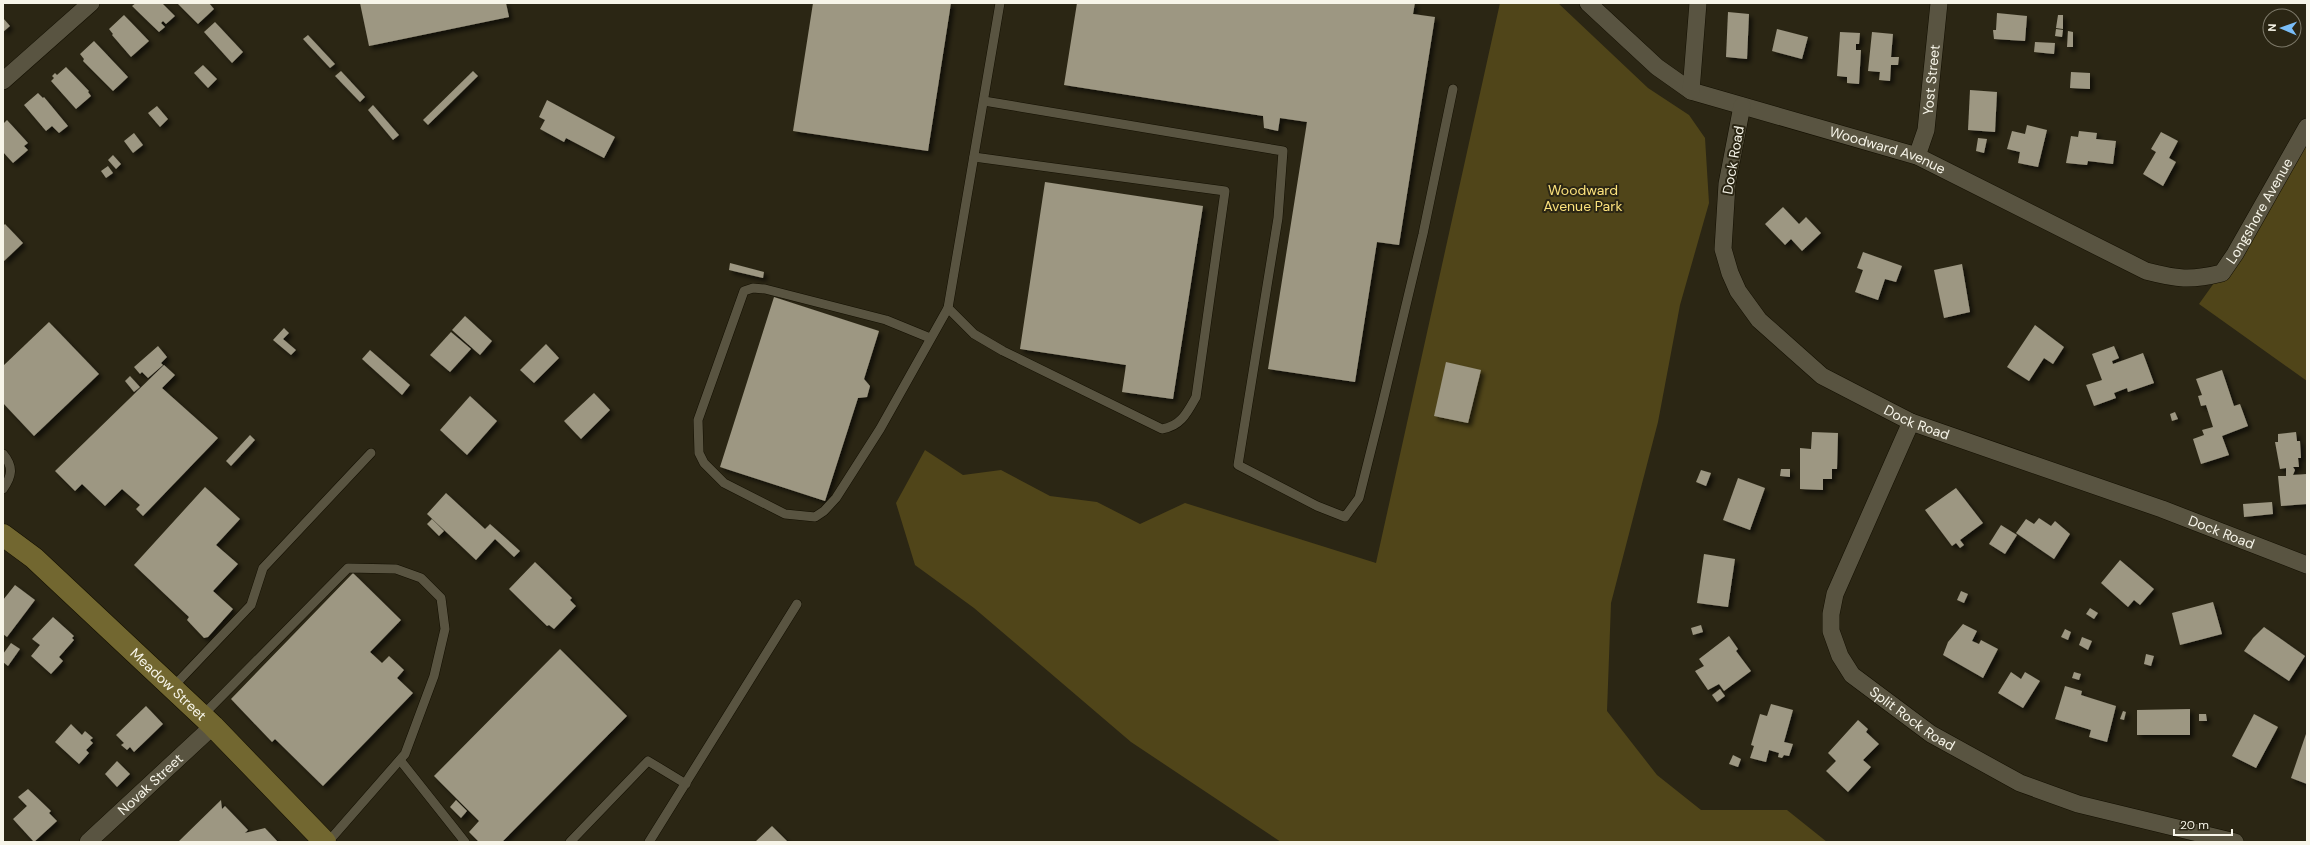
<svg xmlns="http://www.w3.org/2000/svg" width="2310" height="845" font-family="'DM Sans',sans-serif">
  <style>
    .green { fill: #504519 }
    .building { fill: #9d9782; filter: url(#shadow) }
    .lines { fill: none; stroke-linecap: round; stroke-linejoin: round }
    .lane-casing { stroke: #130f01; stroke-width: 10 }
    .street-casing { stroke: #130f01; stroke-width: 18 }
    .secondary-casing { stroke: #130f01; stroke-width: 23 }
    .lane { stroke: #595441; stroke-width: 9 }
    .street { stroke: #595441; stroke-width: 17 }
    .secondary { stroke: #726730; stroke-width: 22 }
    .labels { text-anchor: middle; stroke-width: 4; stroke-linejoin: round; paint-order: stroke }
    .street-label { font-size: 14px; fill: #f7f5e9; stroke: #2b2614 }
    .park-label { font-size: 14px; fill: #fce27c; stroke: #2b2614 }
  </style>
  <defs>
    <filter id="shadow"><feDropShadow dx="3.5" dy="3.5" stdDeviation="2" flood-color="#0009"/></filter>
  </defs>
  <rect width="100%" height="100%" fill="#2b2614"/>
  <g class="green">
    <path d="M1500 3H1558L1648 88 1689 115 1705 138 1709 203 1680 305 1658 422 1611 603 1607 711 1657 775 1701 810H1787L1827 842H1281L1131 742 974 608 915 565 896 503 925 450 963 475 1001 470 1050 496 1097 502 1140 524 1185 503 1376 563Z"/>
    <path d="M2307 117V381L2199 304 2234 255Z"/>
  </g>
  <g class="building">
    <path d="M136 3H162L175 16 166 24 163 21 161 23 165 27 159 32 132 6Z"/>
    <path d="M177 3H209L214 9 198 24Z"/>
    <path d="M360 3H506L509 17 369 46Z"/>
    <path d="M813 3H951L928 151 793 131Z"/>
    <path d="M1077 3H1415L1413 14 1435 17 1399 245 1377 242 1355 382 1268 369 1307 122 1280 118 1278 131 1264 128 1263 116 1064 85Z"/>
    <path d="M1728 12 1749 14 1747 59 1726 57Z"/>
    <path d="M1997 13 2027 16 2025 41 1994 39 1993 30H1996Z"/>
    <path d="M124 15 149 41 131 57 112 35 113 34 109 29Z"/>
    <path d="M2058 15H2063V29L2056 28Z"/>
    <path d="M3 18 10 26 3 32Z"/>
    <path d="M215 22 243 52 232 63 204 32Z"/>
    <path d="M1777 29 1808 37 1802 59 1772 51Z"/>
    <path d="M2056 29 2063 30 2062 37 2055 36Z"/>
    <path d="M2068 31 2073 32V47H2067Z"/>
    <path d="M1840 32 1860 33 1859 44H1856V50H1861L1859 84 1847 83V77L1837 76Z"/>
    <path d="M1872 32 1893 34 1891 57H1899L1898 65H1891L1890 81 1879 80 1880 72 1868 71Z"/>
    <path d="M308 35 335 64 330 68 303 39Z"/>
    <path d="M94 41 128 77 113 91 83 61 84 59 80 54Z"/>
    <path d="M2035 42 2055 43 2054 54 2034 52Z"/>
    <path d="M203 65 217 79 208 88 194 73Z"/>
    <path d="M66 67 89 91 88 92 91 96 76 109 51 81 54 78 52 76 55 73 57 75Z"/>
    <path d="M341 71 365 97 360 102 335 76Z"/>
    <path d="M473 71 478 76 428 125 423 120Z"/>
    <path d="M2071 72 2090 73V89L2070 88Z"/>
    <path d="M1970 90 1997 92 1995 132 1968 130Z"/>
    <path d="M38 93 43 98 44 97 68 126 59 133 52 126 46 131 24 105Z"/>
    <path d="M547 100 615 137 604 158 566 138 564 142 540 129 545 120 539 117Z"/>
    <path d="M373 105 399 135 393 140 368 110Z"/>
    <path d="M157 106 168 119 160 127 148 113Z"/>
    <path d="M7 120 28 143 24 146 28 150 13 163 3 152V124Z"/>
    <path d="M2027 125 2047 130 2038 167 2018 163 2020 152 2007 149 2012 131 2025 134Z"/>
    <path d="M2079 131 2097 133 2096 139 2116 141 2113 164 2088 161 2087 165 2066 163 2071 136 2078 137Z"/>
    <path d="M2161 132 2178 141 2169 158 2176 162 2163 186 2143 174 2156 152 2151 149Z"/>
    <path d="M134 133 143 145 133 153 124 141Z"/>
    <path d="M1978 138 1987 139 1984 153 1976 151Z"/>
    <path d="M113 155 121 164 116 169 108 160Z"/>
    <path d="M108 166 113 173 106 178 101 171Z"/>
    <path d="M1045 182 1203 206 1173 399 1122 392 1126 365 1020 349Z"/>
    <path d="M1783 207 1799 224 1806 217 1821 233 1802 251 1791 239 1785 245 1765 224Z"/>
    <path d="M5 224 23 243 3 262V226Z"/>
    <path d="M1863 252 1902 266 1896 282 1885 279 1878 300 1855 292 1863 270 1857 268Z"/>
    <path d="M730 263 764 272 763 278 729 270Z"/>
    <path d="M1962 264 1970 312 1944 318 1934 270Z"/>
    <path d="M774 297 879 331 864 379 870 386 867 397 858 398 825 501 720 467Z"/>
    <path d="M465 316 492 341 480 355 452 330Z"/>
    <path d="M49 322 99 374 34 436 3 403V366Z"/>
    <path d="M2035 325 2064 347 2053 364 2044 358 2029 381 2007 367Z"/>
    <path d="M284 328 289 333 283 339 296 350 291 355 273 340Z"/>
    <path d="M451 332 471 349 450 372 430 355Z"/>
    <path d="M546 344 559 358 534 383 520 370Z"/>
    <path d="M158 346 167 357 161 363 163 365 148 378 142 372 140 374 134 367Z"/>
    <path d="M2114 346 2119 358 2112 361 2113 364 2143 353 2154 383 2128 392 2127 388 2114 393 2116 398 2094 406 2086 385 2102 380 2092 354Z"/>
    <path d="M370 350 410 385 402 395 362 359Z"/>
    <path d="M1446 362 1481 370 1468 423 1434 416Z"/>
    <path d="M164 365 175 375 162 388 218 438 143 516 136 509 140 505 122 489 105 506 82 484 75 491 55 471Z"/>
    <path d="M2222 370 2234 406 2240 404 2248 426 2222 436 2229 455 2201 464 2193 439 2204 435 2202 430 2213 427 2206 405 2201 406 2198 396 2202 395 2196 379Z"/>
    <path d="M130 376 140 387 134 392 125 381Z"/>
    <path d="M594 393 610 410 581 439 564 421Z"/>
    <path d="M470 396 497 421 467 455 440 430Z"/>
    <path d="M2175 412 2178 419 2172 421 2170 414Z"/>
    <path d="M1812 432 1838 433 1837 469H1832V479H1823V490L1800 489V448L1811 449Z"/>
    <path d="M2296 432 2297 441H2300L2301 458H2298L2299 467H2293L2295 470 2293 475 2307 474V504L2281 506 2278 476H2286V468L2280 469 2275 442H2278V434Z"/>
    <path d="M250 435 255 440 231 466 226 461Z"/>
    <path d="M1781 469H1790V477L1780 476Z"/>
    <path d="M1701 470 1711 473 1706 486 1696 482Z"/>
    <path d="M1738 478 1765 488 1750 530 1723 520Z"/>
    <path d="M205 487 240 519 216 545 238 564 213 591 233 609 208 637 204 638 187 620 189 617 134 565Z"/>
    <path d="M1956 488 1983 523 1960 540 1964 545 1960 548 1956 543 1952 546 1925 510Z"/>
    <path d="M446 493 485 529 490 524 520 551 514 557 495 539 476 560 427 514Z"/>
    <path d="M2272 502 2273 514 2244 517 2243 504Z"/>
    <path d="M2039 518 2051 526 2055 521 2070 534 2054 559 2016 533 2026 519 2034 524Z"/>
    <path d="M432 519 444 531 439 536 427 524Z"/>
    <path d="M2001 525 2017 535 2005 554 1989 544Z"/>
    <path d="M1704 554 1735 559 1728 607 1697 603Z"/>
    <path d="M2120 560 2154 589 2140 605 2134 600 2128 607 2101 583Z"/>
    <path d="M535 562 572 598 570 600 576 606 554 629 549 625 547 626 509 589Z"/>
    <path d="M353 573 401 620 370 652 382 663 389 656 404 670 397 678 413 693 323 786 275 739 272 742 231 699Z"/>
    <path d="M15 585 35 600 7 637 3 634V600Z"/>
    <path d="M1961 591 1968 594 1964 603 1957 600Z"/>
    <path d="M2213 602 2222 634 2180 645 2172 613Z"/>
    <path d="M2090 608 2098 613 2094 619 2086 614Z"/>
    <path d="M53 617 74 636 72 638 74 640 59 657 63 661 51 674 31 656 40 645 32 639Z"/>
    <path d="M1963 624 1977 631 1972 641 1979 644 1981 640 1998 649 1983 678 1943 655 1948 642Z"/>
    <path d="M1701 625 1703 632 1693 635 1691 628Z"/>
    <path d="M2264 627 2305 656 2289 681 2244 651 2253 638Z"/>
    <path d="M2065 629 2071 632 2068 640 2061 637Z"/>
    <path d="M1729 636 1738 649 1736 651 1751 671 1724 691 1719 684 1708 690 1695 671 1704 666 1699 659Z"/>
    <path d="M2082 637 2092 641 2088 650 2079 645Z"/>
    <path d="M11 643 20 649 8 666 3 662V654Z"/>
    <path d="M560 649 627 716 502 842H479L469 832 479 821 434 776Z"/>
    <path d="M2146 654 2154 656 2151 666 2144 664Z"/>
    <path d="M2011 672 2021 679 2025 672 2040 681 2023 708 1998 693Z"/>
    <path d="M2074 672 2081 674 2079 680 2072 678Z"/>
    <path d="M2065 686 2082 691 2081 695 2116 706 2107 742 2089 737 2091 730 2055 719Z"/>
    <path d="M1720 689 1725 696 1717 702 1712 695Z"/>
    <path d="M1771 704 1793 710 1784 742 1793 744 1789 756 1784 755 1782 758 1778 757 1779 753 1769 750 1766 762 1750 758 1754 746 1751 745 1760 714 1767 716Z"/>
    <path d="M146 706 163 724 134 752 130 747 127 750 121 745 124 743 116 735Z"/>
    <path d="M2190 709V735H2137V710Z"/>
    <path d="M2123 711 2126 712 2124 720 2120 719Z"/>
    <path d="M2199 714H2206L2207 721H2199Z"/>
    <path d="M2254 714 2278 727 2256 768 2232 756Z"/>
    <path d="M1858 720 1868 729 1866 732 1879 744 1863 760 1871 767 1848 792 1826 771 1836 761 1828 753Z"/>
    <path d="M71 724 82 735 85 731 93 738 90 740 93 743 86 750 89 753 79 764 55 742Z"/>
    <path d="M2307 731V784L2291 778Z"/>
    <path d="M1733 755 1741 759 1738 767 1729 764Z"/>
    <path d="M117 761 130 774 117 787 105 774Z"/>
    <path d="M28 789 51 811 49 813 57 821 34 842 13 819 27 806 18 797Z"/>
    <path d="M221 800 222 809 225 806 248 830 245 833 265 828 278 842H178Z"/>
    <path d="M456 800 467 811 461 818 450 807Z"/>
    <path d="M772 826 788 842H755Z"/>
  </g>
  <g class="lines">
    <defs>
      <g id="lane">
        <path d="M984 101 1283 151 1278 218 1238 465 1317 506 1345 517 1359 498 1380 414 1423 234 1453 89"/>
        <path d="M948 308 974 334 1003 351 1162 429C1181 426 1187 413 1196 397L1225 191 974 157"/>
        <path d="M930 338 886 320 765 289 753 288 744 291 698 420 699 453 704 463 724 483 785 514 815 517 824 511 836 498 880 429 948 308 1000 3"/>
        <path d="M3 454C14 467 12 476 3 489"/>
        <path d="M172 688 251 605 263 568 371 453"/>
        <path d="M202 716 348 568 396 569 421 578 441 598 445 629 434 676 405 754 328 842"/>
        <path d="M400 760 465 842"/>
        <path d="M570 842 648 761 686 784"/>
        <path d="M649 842 797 604"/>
      </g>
      <g id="street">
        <path id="s1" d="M1588 3 1657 67 1691 91 1917 156 2146 271C2177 279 2190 281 2222 273L2235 254 2307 127"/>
        <path d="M3 81 91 3"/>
        <path d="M1691 91 1698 3"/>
        <path id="s2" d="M1742 106 1727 184 1723 249 1730 273 1738 291 1759 320 1822 376 1911 422 2162 509 2307 565"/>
        <path id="s3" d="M1917 156 1926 130 1939 3"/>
        <path id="s4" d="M1911 422 1835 594 1831 614V631L1840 656 1852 675 1931 734 2020 783 2078 804 2235 842"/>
        <path id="s5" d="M88 842 213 726"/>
      </g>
      <g id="secondary">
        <path id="s6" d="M3 535 34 558 213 726 325 842"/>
      </g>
    </defs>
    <use href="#lane" class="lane-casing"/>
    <use href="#street" class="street-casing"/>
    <use href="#secondary" class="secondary-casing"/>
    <use href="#lane" class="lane"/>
    <use href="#street" class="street"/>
    <use href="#secondary" class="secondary"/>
  </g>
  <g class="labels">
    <g class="street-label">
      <text dy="5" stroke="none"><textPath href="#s3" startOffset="78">Yost Street</textPath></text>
      <text dy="5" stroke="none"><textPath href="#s1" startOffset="341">Woodward Avenue</textPath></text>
      <text transform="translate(1733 160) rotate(-80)" y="5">Dock Road</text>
      <text dy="5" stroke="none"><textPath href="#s1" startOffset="777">Longshore Avenue</textPath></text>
      <text dy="5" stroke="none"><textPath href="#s2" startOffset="415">Dock Road</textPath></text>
      <text dy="5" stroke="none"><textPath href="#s2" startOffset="739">Dock Road</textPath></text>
      <text dy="5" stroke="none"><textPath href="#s6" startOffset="223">Meadow Street</textPath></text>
      <text dy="5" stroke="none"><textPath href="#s4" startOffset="349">Split Rock Road</textPath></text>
      <text dy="5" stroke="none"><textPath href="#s5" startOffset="85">Novak Street</textPath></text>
    </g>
    <g class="park-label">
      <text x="1583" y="195">Woodward<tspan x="1583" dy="16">Avenue Park</tspan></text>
    </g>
  </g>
  <rect width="2310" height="845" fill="none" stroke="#f7f5e9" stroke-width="8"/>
  <g transform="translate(2282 28) rotate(272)"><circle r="19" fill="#2b2614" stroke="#7d7969"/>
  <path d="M0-3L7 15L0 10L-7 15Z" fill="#7abef8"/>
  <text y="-6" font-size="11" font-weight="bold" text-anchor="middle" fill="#f7f5e9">N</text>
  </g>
  <path d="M2174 829v6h58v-6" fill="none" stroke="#f7f5e9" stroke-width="2"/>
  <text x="2180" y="829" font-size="12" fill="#f7f5e9" stroke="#2b2614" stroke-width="3" paint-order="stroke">20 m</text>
</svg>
